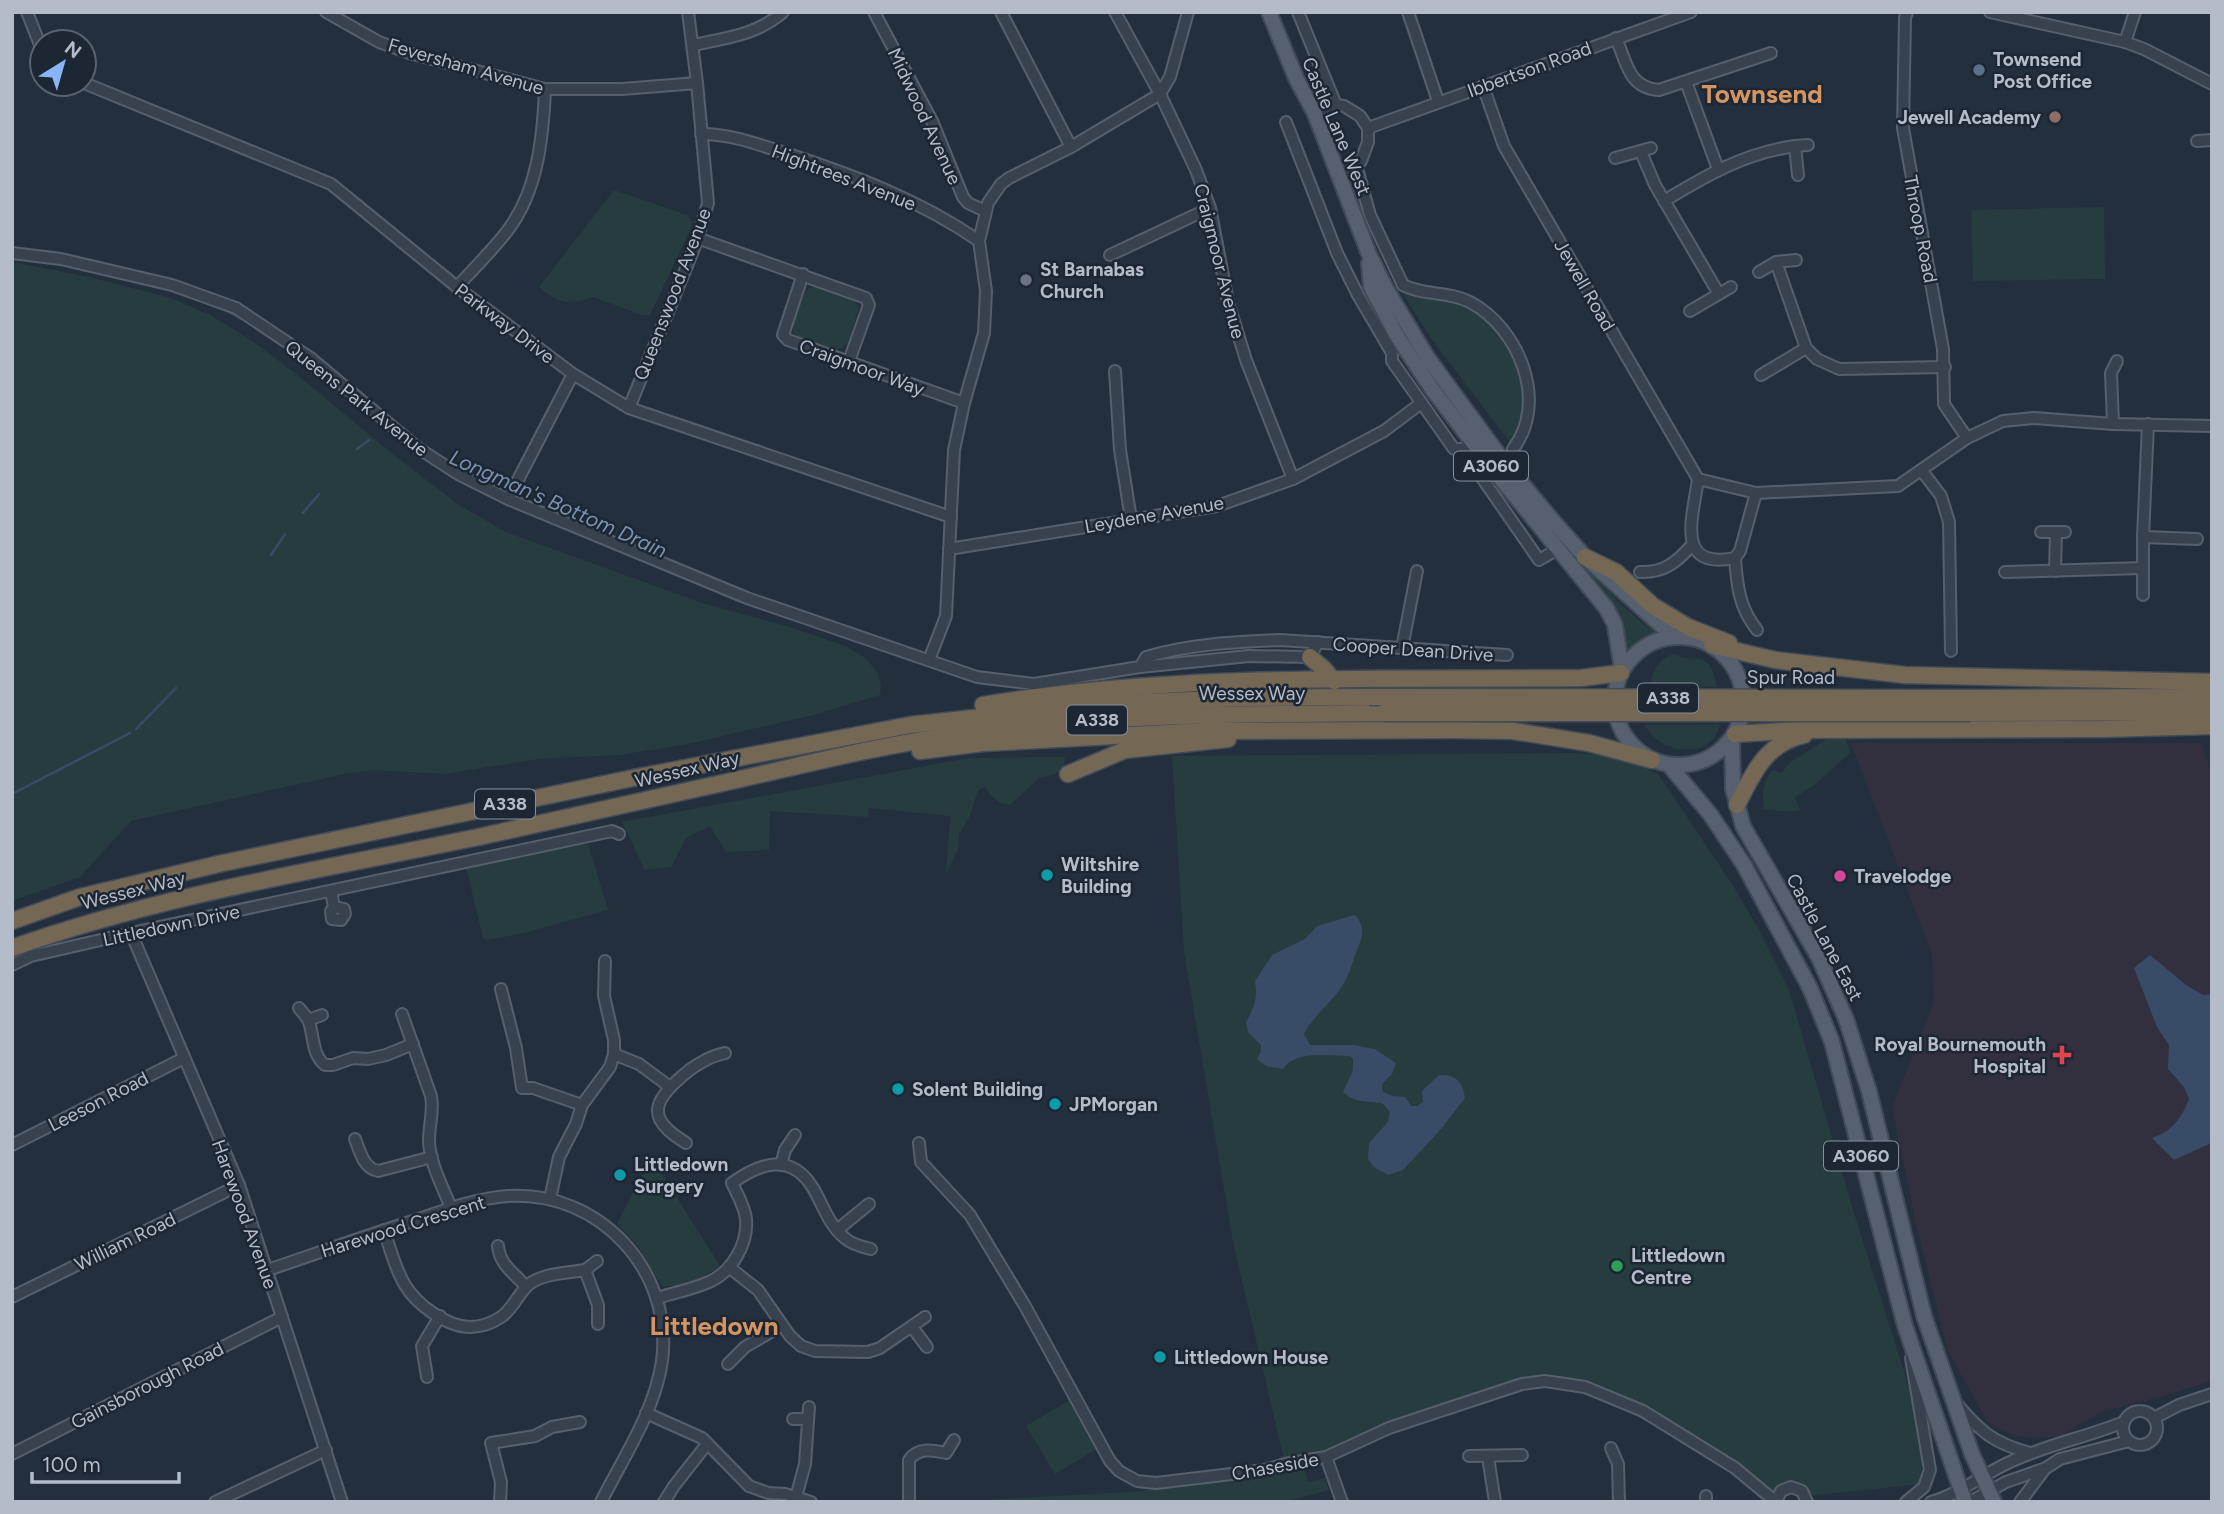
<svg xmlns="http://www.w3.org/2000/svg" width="2224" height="1514" font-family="Figtree,sans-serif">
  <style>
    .medical { fill: #32303f }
    .green { fill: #263c3f }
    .water { fill: #394c67 }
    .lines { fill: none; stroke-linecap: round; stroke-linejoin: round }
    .stream { stroke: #394c67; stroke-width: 2.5 }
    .minor-casing { stroke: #565f6c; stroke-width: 14 }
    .major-casing { stroke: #414a57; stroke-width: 18 }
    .highway-casing { stroke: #434c59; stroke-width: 19 }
    .minor { stroke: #38414e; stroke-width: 10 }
    .major { stroke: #56606e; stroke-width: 14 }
    .highway { stroke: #746855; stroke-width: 16 }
    .highway-bridge-casing { stroke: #434c59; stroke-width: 19; stroke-linecap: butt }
    .highway-bridge { stroke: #746855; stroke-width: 16 }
    .service-dot { fill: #5c6f8a; stroke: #1d2633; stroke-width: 2.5 }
    .education-dot { fill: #8d6e63; stroke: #1d2633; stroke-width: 2.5 }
    .worship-dot { fill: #6b7280; stroke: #1d2633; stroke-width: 2.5 }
    .culture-dot { fill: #0f9aa8; stroke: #1d2633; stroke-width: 2.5 }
    .hotel-dot { fill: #d1479c; stroke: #1d2633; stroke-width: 2.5 }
    .health-dot { fill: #e0444e; stroke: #1d2633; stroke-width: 2.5 }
    .leisure-dot { fill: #2e9e5b; stroke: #1d2633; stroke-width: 2.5 }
    .labels { text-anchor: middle; stroke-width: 5; stroke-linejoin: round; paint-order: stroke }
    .shield { fill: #1d2633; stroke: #878f9c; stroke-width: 2 }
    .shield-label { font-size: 18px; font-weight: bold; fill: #b4bcc9 }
    .poi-label { font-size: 19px; font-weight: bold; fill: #b4bcc9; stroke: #1d2633; text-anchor: start }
    .street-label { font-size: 19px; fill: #b4bcc9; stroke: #1d2633 }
    .water-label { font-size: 21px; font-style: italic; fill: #7c92b1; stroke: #1d2633 }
    .district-label { font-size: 26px; font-weight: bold; fill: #d59563; stroke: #1d2633 }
  </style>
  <rect width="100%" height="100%" fill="#242f3e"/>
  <path class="medical" d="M1851 743H2201L2212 775V1381L2163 1396 2100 1412 2061 1436 2037 1438 2014 1436 1988 1423 1948 1351 1916 1224 1892 1107 1934 1002 1932 954Z"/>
  <g class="green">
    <path d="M614 190 687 215 693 224 650 315H642L593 297C570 305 558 304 539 287Z"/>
    <path d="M2104 207 2105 279 1973 281 1971 210Z"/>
    <path d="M12 262 89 277 171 298 210 315 251 340 295 373 394 455 459 505 506 532 705 604 793 628 845 646 865 658 878 673 881 685 880 695 813 715 688 744 619 755 538 759 444 774 374 770 344 774 131 821 80 877 12 901Z"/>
    <path d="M814 286 855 300 859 307 848 343 842 348 835 350 794 335 792 322 806 290Z"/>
    <path d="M1405 290C1429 296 1456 299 1477 312 1512 335 1529 381 1522 421 1521 429 1516 437 1512 445L1433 341 1401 291Z"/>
    <path d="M1580 558 1621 605 1657 634 1636 645 1623 656 1624 636 1620 622 1576 562Z"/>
    <path d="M1673 654C1697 665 1710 647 1717 687L1651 686C1652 670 1658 660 1673 654Z"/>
    <path d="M1720 724C1715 759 1660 757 1645 725Z"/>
    <path d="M1827 739H1846L1850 753 1813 786 1795 797 1800 810C1789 814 1777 809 1764 810 1762 797 1762 781 1772 770L1782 773 1789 763Z"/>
    <path d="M1572 753 1623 756 1658 774 1732 884 1759 930 1789 990 1854 1213 1916 1409 1919 1427 1923 1484 1806 1496 1798 1489 1777 1498 1735 1468 1585 1382 1525 1379 1502 1385 1390 1423 1326 1457 1285 1464 1233 1242 1184 952 1172 756Z"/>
    <path d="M1065 757 1064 767 1054 775 1039 778 1010 805C998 803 991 798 985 787L978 790 970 816 959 834 958 849 946 874 950 816 869 808 868 817 770 811 769 850 726 852 710 826 686 838 671 867 645 870 622 822 969 758Z"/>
    <path d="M587 840 608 910 524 933 487 940 483 938 466 867Z"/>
    <path d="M648 1164 664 1177 720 1266C705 1277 681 1288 662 1286L637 1245 617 1224Z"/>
    <path d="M1070 1400 1098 1448 1055 1474 1026 1426Z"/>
    <path d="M1304 1467 1308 1482 1325 1478 1329 1490 1284 1502H985V1500L1130 1492 1215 1482Z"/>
  </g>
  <g class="water">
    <path d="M1355 915C1366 928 1363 935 1357 950 1352 962 1350 975 1342 986 1331 1003 1314 1015 1304 1034L1310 1045H1354L1375 1049 1396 1063 1392 1074 1382 1084 1383 1092 1393 1096 1405 1097 1411 1106H1417L1423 1102 1422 1091 1439 1075C1456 1074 1463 1082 1465 1098L1441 1129 1403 1170 1388 1175 1374 1167 1368 1159 1369 1143 1388 1122 1390 1112 1382 1103C1368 1101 1354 1103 1343 1092L1353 1070V1059L1350 1056C1329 1056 1295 1050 1283 1069L1266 1066 1257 1059 1261 1051V1045L1248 1032 1246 1022C1254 1008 1258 998 1255 981L1272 955 1305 939 1317 926Z"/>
    <path d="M2150 955 2186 985 2203 995 2212 994V1140L2209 1144 2174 1160 2152 1138C2172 1131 2181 1119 2189 1099L2184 1087 2168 1069 2169 1045 2157 1027 2134 968Z"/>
  </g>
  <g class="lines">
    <g class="stream">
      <path d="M225 310 250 323"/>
      <path d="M380 422 404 443"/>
      <path d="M357 449 369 440"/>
      <path d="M423 457 452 477"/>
      <path d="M303 513 319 494"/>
      <path d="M271 555 285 534"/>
      <path d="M136 729 176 688"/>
      <path d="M12 794 130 733"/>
    </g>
    <defs>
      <g id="minor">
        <path d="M27 12 42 50"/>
        <path d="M326 12 379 42 409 53 545 89H622L697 83"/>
        <path d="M874 12 932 121 963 197 968 203 985 211"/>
        <path d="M1001 12 1071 147"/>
        <path d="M1115 12 1160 94 1196 170 1210 208 1228 302 1246 360 1293 479"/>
        <path d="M1298 12 1336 105"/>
        <path d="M1408 12 1438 101"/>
        <path d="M1907 12 1905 18 1903 128 1943 349 1944 404 1967 438"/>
        <path d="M1990 12 2125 42 2144 49 2212 84"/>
        <path d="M1616 38C1627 64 1629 88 1659 90L1771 53"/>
        <path d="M2125 42 2135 12"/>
        <path d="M693 45C726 38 757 35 783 12"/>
        <path d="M1686 82 1718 169"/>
        <path d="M84 83 331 184 457 287 573 374 629 408 951 517"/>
        <path d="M1483 86 1504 146 1698 479 1756 493 1898 486 1967 438 2003 421 2034 418 2113 424 2212 426"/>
        <path d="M1315 114 1336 105 1344 106 1360 116 1368 128V142L1361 161 1340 180"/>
        <path d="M1286 122 1337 253 1358 295 1392 353V361L1454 449H1462L1474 443"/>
        <path d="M1368 128 1691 12"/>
        <path d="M701 134C731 134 757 144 785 153 853 175 920 200 979 241"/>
        <path d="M2197 141 2212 140"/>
        <path d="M1641 152 1655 185 1719 294"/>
        <path d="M1615 158 1651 148"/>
        <path d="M1356 165 1370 215 1403 285"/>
        <path d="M1798 175 1795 146 1808 145"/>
        <path d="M1664 201C1707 175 1745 153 1795 146"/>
        <path d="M697 238 866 298 869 305 849 361"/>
        <path d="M12 253 61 259 172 285 236 308 312 359 418 448 458 474 508 499 747 598 977 677 1034 684 1140 667 1249 656 1310 657 1318 642"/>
        <path d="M1110 255 1210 208"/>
        <path d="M1776 262 1806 348 1817 359 1839 369 1945 367"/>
        <path d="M1759 272 1776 262 1796 260"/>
        <path d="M803 274 783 335 788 340 964 403"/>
        <path d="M1403 285C1424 296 1449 291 1470 302 1519 328 1549 402 1513 449"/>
        <path d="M457 287C474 268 493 250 508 230 538 190 543 137 545 89"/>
        <path d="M1690 311 1731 287"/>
        <path d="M1115 371 1120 450 1131 519"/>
        <path d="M1761 375 1806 348"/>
        <path d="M629 408 695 246 708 203 697 83 688 12"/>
        <path d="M2113 424 2111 373 2117 361"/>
        <path d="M1462 449 1539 560 1558 549"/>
        <path d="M1922 471 1941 496 1949 522 1951 651"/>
        <path d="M1698 479C1693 517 1674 570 1735 558L1740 551 1756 493"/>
        <path d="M508 499 573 374"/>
        <path d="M2041 532H2065"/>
        <path d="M2143 537 2197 539"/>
        <path d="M949 549 1217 506 1293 479 1384 431 1420 404"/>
        <path d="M1735 558C1737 586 1739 607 1757 630"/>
        <path d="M2055 571 2056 532"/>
        <path d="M1640 572C1664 573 1677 562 1692 545"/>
        <path d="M2005 572 2143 568"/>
        <path d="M2143 595V537L2148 424"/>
        <path d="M1402 648 1417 571"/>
        <path d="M929 660 946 616 954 450 964 403 984 333 986 291 979 241 988 203 1001 184 1009 178 1071 147 1160 94 1170 77 1188 12"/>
        <path d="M1140 667 1146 657C1189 644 1235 642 1280 640L1507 655"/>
        <path d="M331 891 334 907 344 909 345 914 341 920 332 919 331 911 334 907"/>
        <path d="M131 933 239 1185 342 1502"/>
        <path d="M12 965 31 956 131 933 612 831 619 834"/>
        <path d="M501 989 516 1048 522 1088H533L582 1105"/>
        <path d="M299 1008C303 1013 307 1017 309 1022 314 1037 312 1055 325 1065H333L353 1058 368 1059 386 1055 413 1044"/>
        <path d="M402 1014 431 1096C434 1111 429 1125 429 1140 429 1162 443 1187 451 1208"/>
        <path d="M308 1020 322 1015"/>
        <path d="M614 1054 639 1064 670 1087"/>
        <path d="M355 1139C360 1151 363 1168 378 1171L432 1157"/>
        <path d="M686 1143C675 1136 658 1125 658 1111 657 1094 690 1068 704 1061 710 1057 718 1055 725 1053"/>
        <path d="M919 1143 921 1162 970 1215 1025 1306 1110 1461 1119 1471 1137 1481 1156 1483 1265 1470 1285 1464 1326 1457 1389 1428 1428 1415 1522 1384 1545 1381 1585 1387 1643 1411 1735 1468 1776 1502"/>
        <path d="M12 1145 184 1058"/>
        <path d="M781 1165 785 1150 795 1135"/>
        <path d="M550 1199 559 1157 576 1124 582 1105 610 1067 614 1054V1040L604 996 605 961"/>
        <path d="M384 1230C390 1248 395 1269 405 1285 416 1304 447 1327 470 1327 481 1327 492 1323 501 1317 513 1309 518 1294 528 1285 543 1273 567 1273 585 1270L598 1305V1324"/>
        <path d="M837 1230 869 1204"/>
        <path d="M498 1246C500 1266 515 1273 526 1287"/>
        <path d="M729 1267 758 1290 790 1336 801 1346 815 1351 868 1352 880 1348 925 1317"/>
        <path d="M585 1270 597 1261"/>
        <path d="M265 1271C315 1254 365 1236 416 1220 445 1210 477 1198 508 1196 599 1190 674 1271 662 1361 655 1411 623 1458 601 1502"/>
        <path d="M12 1297 239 1185"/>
        <path d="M657 1298C674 1293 693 1289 709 1282 732 1272 748 1244 746 1219 745 1207 737 1194 732 1183 760 1163 791 1152 813 1188 823 1205 829 1226 846 1239 853 1245 863 1247 871 1249"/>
        <path d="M912 1327 927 1347"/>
        <path d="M728 1364 745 1347 781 1326"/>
        <path d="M427 1377 422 1346 440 1316"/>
        <path d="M1956 1403C1981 1432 1993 1443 2030 1453"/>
        <circle cx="2140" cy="1428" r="17"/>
        <path d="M646 1413 702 1438 749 1486 768 1493 785 1494 811 1502"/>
        <path d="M2154 1418 2179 1405 2212 1394"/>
        <path d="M793 1419H808"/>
        <path d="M1611 1448 1618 1464 1619 1502"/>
        <path d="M12 1454 282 1317"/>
        <path d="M1469 1456 1522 1455"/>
        <path d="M1326 1457 1342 1502"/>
        <path d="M1488 1457 1495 1502"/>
        <path d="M796 1497 805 1464 809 1407"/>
        <path d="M215 1502 326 1450"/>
        <path d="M500 1502 501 1482 491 1443 535 1436 552 1427 580 1422"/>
        <path d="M664 1502 674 1486 707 1444"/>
        <path d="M909 1502V1460C918 1447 933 1450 946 1453L954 1440"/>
        <path d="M1706 1502V1496"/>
        <path d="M1776 1502 1781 1491 1791 1487 1802 1491 1807 1502"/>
        <path d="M1906 1502 1924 1487 1930 1470 1911 1358"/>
        <path d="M1931 1502C1960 1494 1983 1474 2010 1462 2046 1445 2087 1437 2124 1422"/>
        <path d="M1970 1502 2006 1482 2046 1468 2060 1459 2129 1441"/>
        <path d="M2020 1502 2044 1470"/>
      </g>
      <g id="major">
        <path d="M1269 12 1296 78 1315 114 1369 254 1385 287 1427 357 1504 462 1553 521 1585 557 1674 637"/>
        <path d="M1369 263 1371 287 1397 336 1432 389 1493 469 1607 609 1615 625 1622 670"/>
        <circle cx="1679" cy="701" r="64"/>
        <path d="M1732 739 1733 789 1743 826 1819 958 1846 1019 1869 1091 1924 1316 1972 1454 1994 1502"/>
        <path d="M1669 765 1710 814 1744 865 1810 988 1832 1042 1905 1326 1965 1502"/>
      </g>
      <g id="highway">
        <path d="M1585 557 1616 572 1653 606 1688 627 1729 643"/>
        <path d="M1712 645 1775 660 1905 675 2212 682"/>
        <path d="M1310 657 1324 669 1334 681"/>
        <path d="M1968 698 2212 697"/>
        <path d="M983 705C1180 672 1382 680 1581 678L1621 673"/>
        <path d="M1970 713 2212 712"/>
        <path d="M1735 734 1799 730 2102 729 2212 726"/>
        <path d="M920 751 983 743 1206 731 1456 730 1513 731 1589 743 1652 760"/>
        <path d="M1068 774 1125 750 1228 739"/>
        <path d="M1737 805C1753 773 1766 743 1804 735"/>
        <path d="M12 921 80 897 223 863 633 778 910 725 1099 704 1243 698 1369 697"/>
        <path d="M12 948C164 894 325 869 483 836 567 817 652 799 736 780 807 764 878 746 949 736 1094 714 1238 714 1383 713"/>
      </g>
    </defs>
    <use href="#minor" class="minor-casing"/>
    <use href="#major" class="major-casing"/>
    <use href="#highway" class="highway-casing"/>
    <use href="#minor" class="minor"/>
    <use href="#major" class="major"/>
    <use href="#highway" class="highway"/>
    <defs>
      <g id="highway-bridge">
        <path d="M1369 697 1968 698"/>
        <path d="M1383 713H1970"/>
      </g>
    </defs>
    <use href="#highway-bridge" class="highway-bridge-casing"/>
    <use href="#highway-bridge" class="highway-bridge"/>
  </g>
  <circle class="service-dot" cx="1979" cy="70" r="7"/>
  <circle class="education-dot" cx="2055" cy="117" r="7"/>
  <circle class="worship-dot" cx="1026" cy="280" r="7"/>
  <g class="culture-dot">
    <circle cx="1047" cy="875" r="7"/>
    <circle cx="898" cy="1089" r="7"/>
    <circle cx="1055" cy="1104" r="7"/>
    <circle cx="620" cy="1175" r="7"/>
    <circle cx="1160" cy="1357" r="7"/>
  </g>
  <circle class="hotel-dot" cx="1840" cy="876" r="7"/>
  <path class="health-dot" d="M2058.5 1044.5h7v7h7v7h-7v7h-7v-7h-7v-7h7z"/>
  <circle class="leisure-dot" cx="1617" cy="1266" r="7"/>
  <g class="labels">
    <g class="shield">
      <rect x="1454" y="451.5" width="74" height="29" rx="5"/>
      <rect x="1638" y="683.5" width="60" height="29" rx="5"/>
      <rect x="1067" y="705.5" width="60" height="29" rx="5"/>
      <rect x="475" y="789.5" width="60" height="29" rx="5"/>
      <rect x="1824" y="1141.5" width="74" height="29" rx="5"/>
    </g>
    <g class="shield-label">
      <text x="1491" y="472">A3060</text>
      <text x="1668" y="704">A338</text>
      <text x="1097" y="726">A338</text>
      <text x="505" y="810">A338</text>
      <text x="1861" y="1162">A3060</text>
    </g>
    <g class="poi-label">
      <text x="1993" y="66">Townsend<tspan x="1993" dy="22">Post Office</tspan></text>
      <text x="2041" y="124" text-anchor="end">Jewell Academy</text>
      <text x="1040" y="276">St Barnabas<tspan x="1040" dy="22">Church</tspan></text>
      <text x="1061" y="871">Wiltshire<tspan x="1061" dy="22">Building</tspan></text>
      <text x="1854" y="883">Travelodge</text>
      <text x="2046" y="1051" text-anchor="end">Royal Bournemouth<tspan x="2046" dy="22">Hospital</tspan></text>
      <text x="912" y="1096">Solent Building</text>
      <text x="1069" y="1111">JPMorgan</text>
      <text x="634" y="1171">Littledown<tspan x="634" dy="22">Surgery</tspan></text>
      <text x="1631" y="1262">Littledown<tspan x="1631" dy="22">Centre</tspan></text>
      <text x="1174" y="1364">Littledown House</text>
    </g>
    <g class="street-label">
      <text transform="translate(466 66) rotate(16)" y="7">Feversham Avenue</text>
      <text transform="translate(1529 69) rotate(-20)" y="7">Ibbertson Road</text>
      <text transform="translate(925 116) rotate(65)" y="7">Midwood Avenue</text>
      <text transform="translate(1337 126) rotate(67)" y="7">Castle Lane West</text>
      <text transform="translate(844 177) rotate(21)" y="7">Hightrees Avenue</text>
      <text transform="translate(1921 229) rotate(79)" y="7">Throop Road</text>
      <text transform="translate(1220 261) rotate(76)" y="7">Craigmoor Avenue</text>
      <text transform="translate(1585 285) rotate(60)" y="7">Jewell Road</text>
      <text transform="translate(672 294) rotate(-69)" y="7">Queenswood Avenue</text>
      <text transform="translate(505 323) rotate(37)" y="7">Parkway Drive</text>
      <text transform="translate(862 367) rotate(20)" y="7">Craigmoor Way</text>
      <text transform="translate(357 398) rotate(38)" y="7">Queens Park Avenue</text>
      <text transform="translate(1154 514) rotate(-10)" y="7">Leydene Avenue</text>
      <text transform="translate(1413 649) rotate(4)" y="7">Cooper Dean Drive</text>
      <text x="1791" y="684">Spur Road</text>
      <text x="1252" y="700">Wessex Way</text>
      <text transform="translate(687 769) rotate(-13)" y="7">Wessex Way</text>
      <text transform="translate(133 890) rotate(-14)" y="7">Wessex Way</text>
      <text transform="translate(171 925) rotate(-12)" y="7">Littledown Drive</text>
      <text transform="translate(1825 937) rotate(62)" y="7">Castle Lane East</text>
      <text transform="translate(98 1101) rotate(-27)" y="7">Leeson Road</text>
      <text transform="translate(245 1214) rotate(70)" y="7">Harewood Avenue</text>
      <text transform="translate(403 1226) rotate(-17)" y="7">Harewood Crescent</text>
      <text transform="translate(125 1241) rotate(-26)" y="7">William Road</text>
      <text transform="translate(147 1385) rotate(-27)" y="7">Gainsborough Road</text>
      <text transform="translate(1275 1466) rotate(-10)" y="7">Chaseside</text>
    </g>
    <g class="water-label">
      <text transform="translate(558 504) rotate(24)" y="7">Longman's Bottom Drain</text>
    </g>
    <g class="district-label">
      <text x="1762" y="103">Townsend</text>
      <text x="714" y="1335">Littledown</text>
    </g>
  </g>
  <rect width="2224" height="1514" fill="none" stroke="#b4bcc9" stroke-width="28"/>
  <g transform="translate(63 63) rotate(37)"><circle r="33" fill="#1d2633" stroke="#59626f" stroke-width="2"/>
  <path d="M0-5L12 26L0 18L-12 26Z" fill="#8ab4f8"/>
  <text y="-10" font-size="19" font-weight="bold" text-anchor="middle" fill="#b4bcc9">N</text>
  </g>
  <path d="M32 1472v10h147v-10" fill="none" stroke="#b4bcc9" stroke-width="3.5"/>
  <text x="42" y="1472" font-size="21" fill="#b4bcc9" stroke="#1d2633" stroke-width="5" paint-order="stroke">100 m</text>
</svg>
